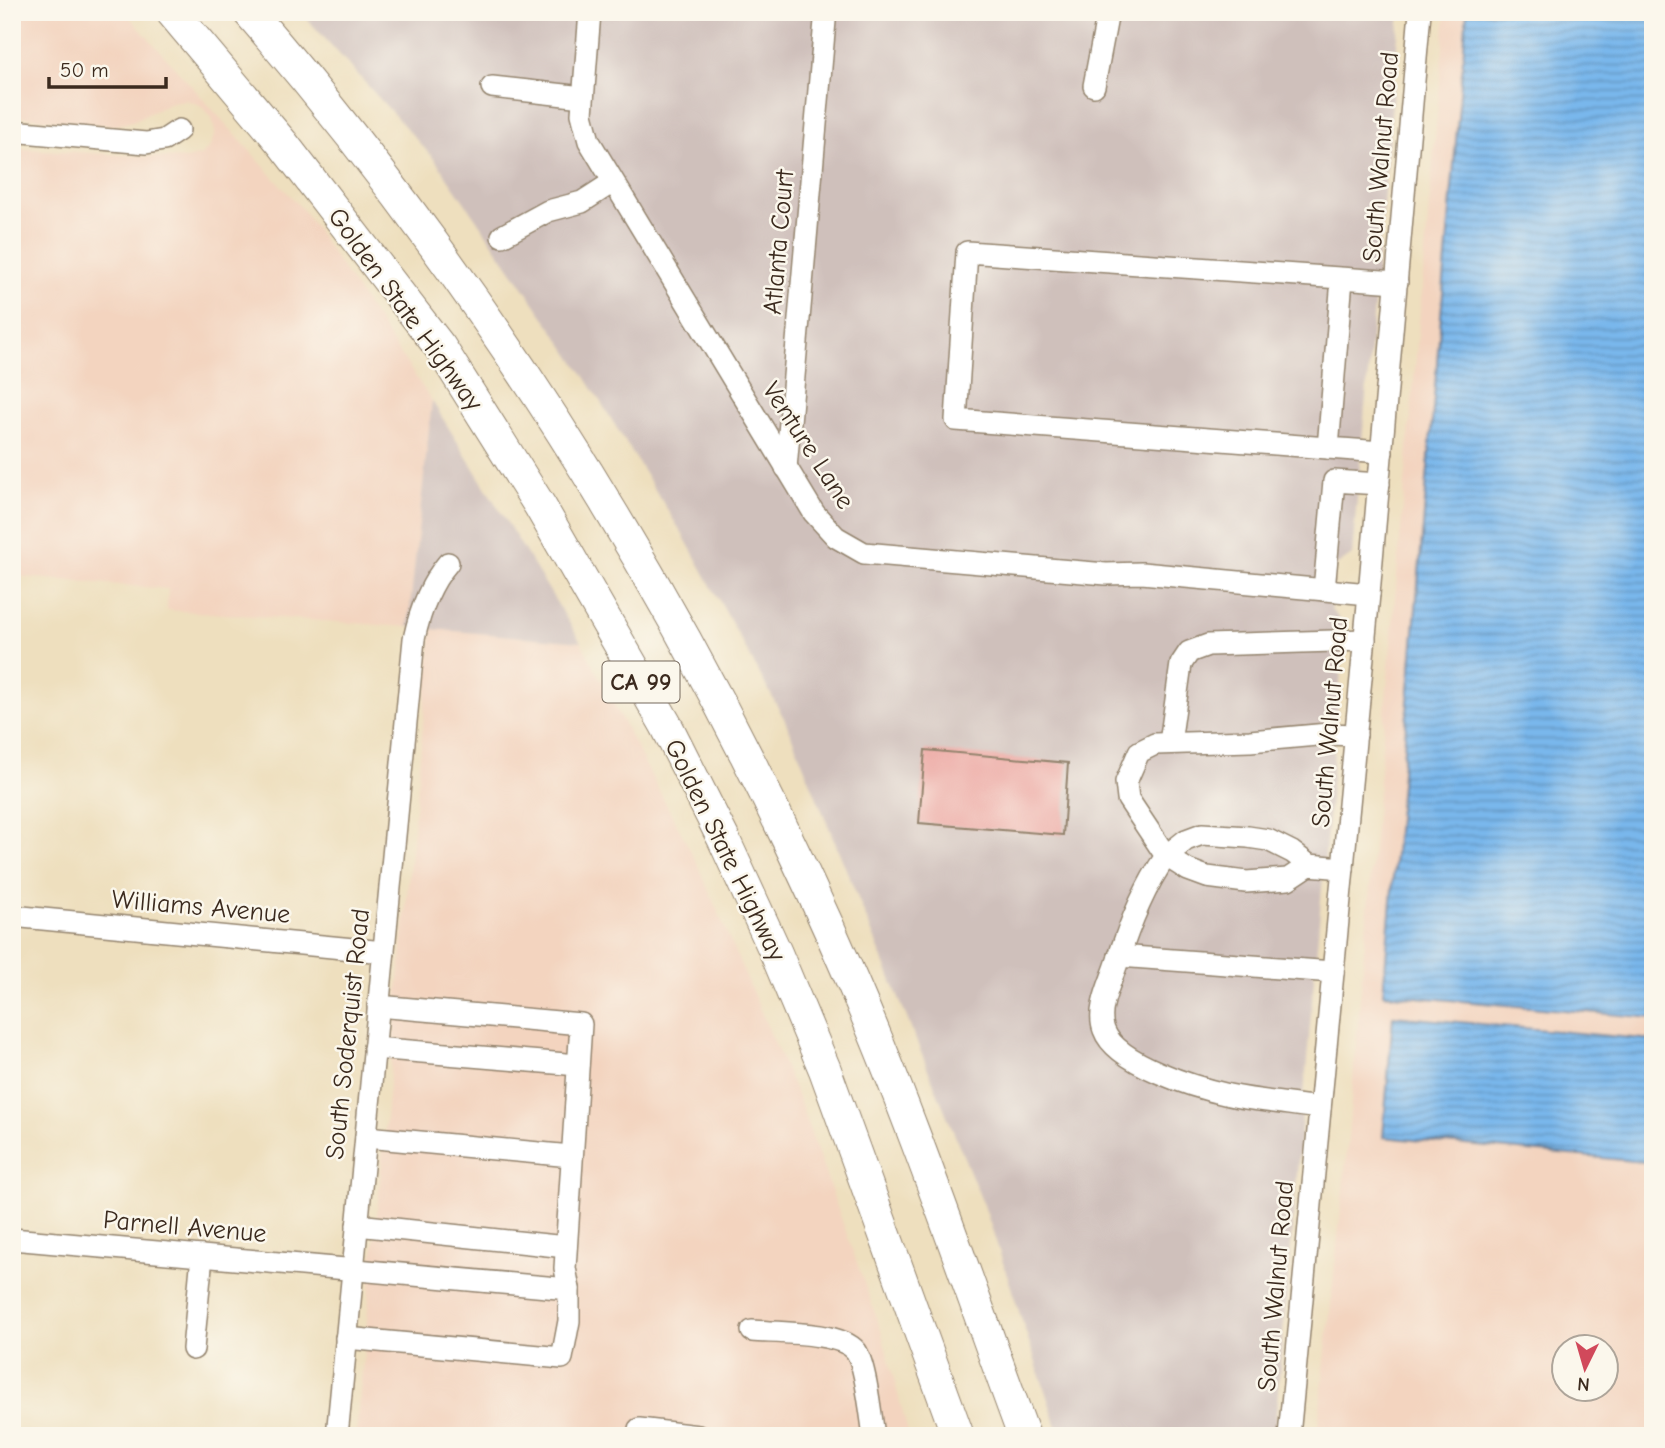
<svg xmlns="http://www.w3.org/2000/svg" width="1665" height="1448" font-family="'Comic Neue',sans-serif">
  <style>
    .built { fill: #f3d4bf; fill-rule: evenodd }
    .industrial { fill: #cfc0bb }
    .water { fill: url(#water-rules); stroke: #5a7085; stroke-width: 2 }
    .building { fill: #eba19d }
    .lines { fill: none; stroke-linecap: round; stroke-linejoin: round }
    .minor-casing { stroke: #94846e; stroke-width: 24 }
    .highway-casing { stroke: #94846e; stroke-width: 34 }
    .minor { stroke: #fff; stroke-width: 21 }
    .highway { stroke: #fff; stroke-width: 32 }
    .labels { text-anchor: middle; stroke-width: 5; stroke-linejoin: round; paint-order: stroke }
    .shield { fill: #fbf7ec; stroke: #75685c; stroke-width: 2 }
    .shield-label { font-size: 24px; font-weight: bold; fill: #3b2a1e }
    .street-label { font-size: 26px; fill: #3b2a1e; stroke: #fbf7ec }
  </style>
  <defs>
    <pattern id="water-rules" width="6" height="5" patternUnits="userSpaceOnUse" patternTransform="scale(1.75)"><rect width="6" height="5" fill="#79b7ec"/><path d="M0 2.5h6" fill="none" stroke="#6495bf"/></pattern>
  </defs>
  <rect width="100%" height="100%" fill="#fbf7ec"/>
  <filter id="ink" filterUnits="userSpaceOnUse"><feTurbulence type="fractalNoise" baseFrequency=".0143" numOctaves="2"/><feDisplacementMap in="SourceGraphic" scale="14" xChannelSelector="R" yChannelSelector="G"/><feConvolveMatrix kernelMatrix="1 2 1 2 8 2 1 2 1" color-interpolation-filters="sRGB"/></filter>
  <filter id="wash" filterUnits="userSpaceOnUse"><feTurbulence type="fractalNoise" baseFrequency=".00686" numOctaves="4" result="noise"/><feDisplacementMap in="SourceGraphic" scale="28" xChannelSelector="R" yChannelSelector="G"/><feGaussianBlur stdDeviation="1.57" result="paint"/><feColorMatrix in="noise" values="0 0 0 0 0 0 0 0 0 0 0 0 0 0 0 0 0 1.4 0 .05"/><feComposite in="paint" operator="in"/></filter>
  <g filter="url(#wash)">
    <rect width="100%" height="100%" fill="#eedfbe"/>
    <g class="built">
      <path d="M12 12H125L303 210 432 401 408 627 167 610 168 589 12 576V148L186 159 202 155 210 147 215 133 212 118 200 105 186 100 172 102 133 121 115 126 12 116Z"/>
      <path d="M1446 12H1653V1436H1317L1346 1160ZM1564 1346H1606V1388H1564Z"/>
      <path d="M432 629 581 642 696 861 799 1100 881 1330 909 1436H356Z"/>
    </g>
    <g class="industrial">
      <path d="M301 12H1400L1352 555 1333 568 1331 609 1345 626 1274 1436H1060L986 1211 785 720 683 535 584 375 436 161Z"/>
      <path d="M432 401 581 642 408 627Z"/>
    </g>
    <g class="water">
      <path d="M1467 12H1653V1018L1383 994Z"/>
      <path d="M1393 1016 1653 1040V1163L1383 1137Z"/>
    </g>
    <g id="blocks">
      <path class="building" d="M925 750 1068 763 1063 835 919 823Z"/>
    </g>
  </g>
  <g filter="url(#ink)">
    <use href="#blocks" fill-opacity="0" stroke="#94846e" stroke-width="2"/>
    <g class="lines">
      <defs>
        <g id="minor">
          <path d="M590 12 582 114 589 141 814 513 836 537 864 553 1106 574 1142 573 1369 594"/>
          <path d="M1094 86 1108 12"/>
          <path d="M492 87 583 97"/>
          <path d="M12 131 146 143 164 140 179 130"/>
          <path d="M502 236 548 211 582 202 613 182"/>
          <path d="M1342 279 1328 448 1382 452"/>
          <path d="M1328 448 956 420 967 252 1397 282"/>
          <path d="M786 468 825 21"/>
          <path d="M1324 590 1334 481 1379 484"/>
          <path d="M1170 743 1181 664 1189 652 1208 645 1365 640"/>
          <path d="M1309 865 1288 879 1246 882 1207 877 1188 870 1166 856 1186 840 1202 834 1248 837 1268 840 1292 852 1309 865 1343 868"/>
          <path d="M12 916 384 952"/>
          <path d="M1119 956 1333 972"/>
          <path d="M378 1006 581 1024 565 1268 569 1289"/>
          <path d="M374 1048 578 1065"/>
          <path d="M1320 1108C1290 1104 1259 1101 1229 1095 1197 1088 1116 1064 1104 1030 1096 1010 1111 982 1117 963 1129 925 1144 888 1166 856L1128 799 1126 782 1139 752 1155 744 1250 741 1328 734 1356 735"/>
          <path d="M366 1137 571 1156"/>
          <path d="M357 1225 566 1247"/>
          <path d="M12 1239 569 1289V1321L562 1358 346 1338"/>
          <path d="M752 1331C776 1333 841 1331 856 1351 866 1366 871 1417 874 1436"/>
          <path d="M193 1349 202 1256"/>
          <path d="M639 1429 698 1436"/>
          <path d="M337 1436 414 639C420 611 429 585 448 563"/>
          <path d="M1289 1436 1369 594 1420 12"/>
        </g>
        <g id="highway">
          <path d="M172 12 283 144 440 347 540 506 666 725 723 838 776 953 825 1070 958 1436"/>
          <path d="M249 12C500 302 701 631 853 983 917 1131 968 1285 1024 1436"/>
        </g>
      </defs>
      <use href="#minor" class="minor-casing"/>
      <use href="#highway" class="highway-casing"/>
      <use href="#minor" class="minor"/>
      <use href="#highway" class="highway"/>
    </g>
  </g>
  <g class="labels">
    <rect class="shield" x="602.5" y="661.5" width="77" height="41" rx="5"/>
    <g class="shield-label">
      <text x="641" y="690">CA 99</text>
    </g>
    <g class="street-label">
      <text transform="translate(1380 157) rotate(-85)" y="9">South Walnut Road</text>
      <text transform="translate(778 242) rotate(-85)" y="9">Atlanta Court</text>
      <text transform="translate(406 309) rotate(54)" y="9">Golden State Highway</text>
      <text transform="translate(809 445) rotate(57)" y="9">Venture Lane</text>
      <text transform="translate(1329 722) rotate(-85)" y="9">South Walnut Road</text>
      <text transform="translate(726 850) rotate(64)" y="9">Golden State Highway</text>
      <text transform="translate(201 906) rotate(5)" y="9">Williams Avenue</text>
      <text transform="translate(347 1034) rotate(-84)" y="9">South Soderquist Road</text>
      <text transform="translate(185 1226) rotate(5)" y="9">Parnell Avenue</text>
      <text transform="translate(1275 1286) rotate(-85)" y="9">South Walnut Road</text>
    </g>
  </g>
  <rect width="1665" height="1448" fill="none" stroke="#fbf7ec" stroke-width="42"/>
  <g transform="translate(1585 1368) rotate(185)"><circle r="33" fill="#fbf7ec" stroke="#aea59a" stroke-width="2"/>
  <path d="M0-5L12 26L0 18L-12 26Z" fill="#d1495b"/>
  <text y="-10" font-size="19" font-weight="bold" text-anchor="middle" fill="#3b2a1e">N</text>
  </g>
  <path d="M49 77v10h117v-10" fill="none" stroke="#3b2a1e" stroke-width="3.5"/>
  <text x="60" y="77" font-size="21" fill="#3b2a1e" stroke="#fbf7ec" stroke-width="5" paint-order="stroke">50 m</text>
</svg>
